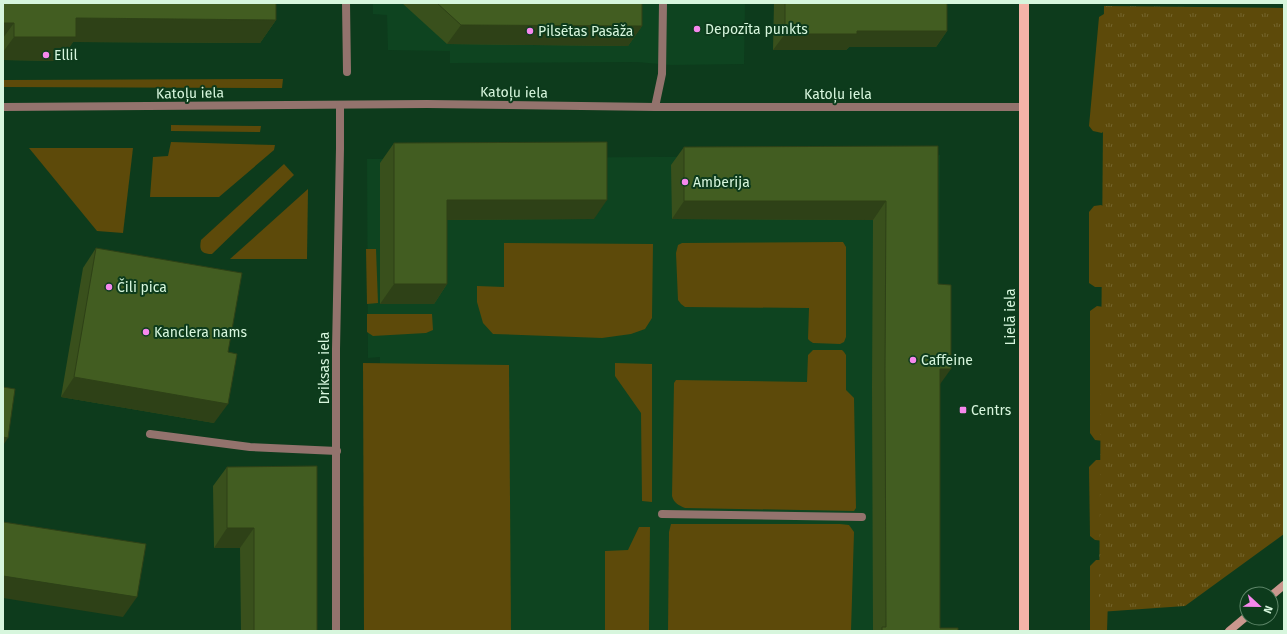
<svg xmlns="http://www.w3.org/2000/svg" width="1287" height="634" font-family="'Fira Sans',sans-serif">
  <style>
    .built { fill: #0e4420 }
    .green { fill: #5d4a0a }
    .park { fill: url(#park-tufts) }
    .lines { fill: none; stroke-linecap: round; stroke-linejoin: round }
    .service { stroke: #93736d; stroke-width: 8 }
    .pedestrian { stroke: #93736d; stroke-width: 8 }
    .minor { stroke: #93736d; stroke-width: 8 }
    .secondary { stroke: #ca978e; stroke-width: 8 }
    .primary { stroke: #f5b3a8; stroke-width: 10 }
    .wall { fill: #39501c }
    .shaded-wall { fill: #2e4117 }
    .building { fill: #425d21; stroke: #2e4117 }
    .poi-dot { fill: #f688ed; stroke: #0d3b1c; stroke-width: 1.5 }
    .labels { text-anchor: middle; stroke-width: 4; stroke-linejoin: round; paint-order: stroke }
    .poi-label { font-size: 14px; fill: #d7f6dd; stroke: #0d3b1c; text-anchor: start }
    .street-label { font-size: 14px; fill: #d7f6dd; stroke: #0d3b1c }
  </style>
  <defs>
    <pattern id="park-tufts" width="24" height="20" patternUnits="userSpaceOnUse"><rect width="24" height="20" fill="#5d4a0a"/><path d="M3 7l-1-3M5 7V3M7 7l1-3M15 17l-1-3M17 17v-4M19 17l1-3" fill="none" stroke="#74652d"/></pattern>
  </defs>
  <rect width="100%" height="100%" fill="#0d3b1c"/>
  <g class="built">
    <path d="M373 3H745L744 64 671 65 637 62 450 63V51L388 50 387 15 373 14Z"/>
    <path d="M940 155 938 631H380V357L368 358 367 159Z"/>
  </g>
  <g class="green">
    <path d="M1104 14 1108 125 1102 133 1093 131 1089 126 1099 17Z"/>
    <path d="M283 79 282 88 3 87V80Z"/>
    <path d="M171 125 261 126 260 132 171 131Z"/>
    <path d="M171 142 275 145 274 150 219 197H150L153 157 168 156Z"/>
    <path d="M29 148H133L123 233 97 231Z"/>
    <path d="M284 164 294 175 212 254C201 254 199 250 201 240Z"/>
    <path d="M308 189 307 259H230Z"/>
    <path d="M1101 205 1109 209 1103 287H1095L1089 283V212L1094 206Z"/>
    <path d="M838 242H843L846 247V337L844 342 840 344 813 343 810 341 808 339 809 308 685 307 681 304 678 300 676 253 678 245 682 243Z"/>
    <path d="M504 243 653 244 652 318 645 329 631 334 602 338 493 334 483 323 477 302V286L504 287Z"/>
    <path d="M366 249H376L378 303 367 304Z"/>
    <path d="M1097 306 1104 307 1103 441 1095 440 1090 433V311Z"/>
    <path d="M367 314H432L433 330 426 333 373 336 367 332Z"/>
    <path d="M813 350H842L844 352 846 355V390L854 398 856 508 854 511 685 508C678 505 674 503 672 496L674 383 676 380 807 382 808 355Z"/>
    <path d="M363 363 509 365 511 631H364Z"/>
    <path d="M615 363 652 364V502L642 501 641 413 615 376Z"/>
    <path d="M1096 460H1103L1104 541 1095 540 1090 536 1089 467Z"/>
    <path d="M671 524H840L849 525 854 532 851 631H668L669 532Z"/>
    <path d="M639 527H650L649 631H605V551L628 550Z"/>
    <path d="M1096 560H1103L1108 599 1107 631H1090V566Z"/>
  </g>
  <path class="park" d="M1104 6 1284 8V534L1185 606 1099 612Z"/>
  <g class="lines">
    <g class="service">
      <path d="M655 107 662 74 663 3"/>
      <path d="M150 434 250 447 337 451"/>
      <path d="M662 514 862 517"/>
    </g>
    <path class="pedestrian" d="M346 3 347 72"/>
    <g class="minor">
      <path d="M3 107 427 104 655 107H1025"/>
      <path d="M336 631V349L340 148V105"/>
    </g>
    <g class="secondary">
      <path d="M1271 596 1284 585"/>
      <path d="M1229 631 1247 616"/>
    </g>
    <path class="primary" d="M1024 631V3"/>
  </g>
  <g class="wall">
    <path d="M3 3 276 20 260 43 73 42 60 61 3 60Z"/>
    <path d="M402 3H642V26L628 46 447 44Z"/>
    <path d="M774 3H947V31L936 47H849L846 50H773Z"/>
    <path d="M394 143 594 219 447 220V284L434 304H380V163Z"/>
    <path d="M938 146V284L940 385V628L958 631H873L872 387 873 220 672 219 671 165 684 147Z"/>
    <path d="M96 248 228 352 214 423 61 397 83 268Z"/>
    <path d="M227 467 317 631H241L240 548H214L213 486Z"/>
  </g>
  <g class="shaded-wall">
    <path d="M76 18 276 20 260 43 73 42 60 61 3 60V52L14 37Z"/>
    <path d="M3 23H14L3 38Z"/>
    <path d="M461 25 642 26 628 46 447 44Z"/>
    <path d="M857 31H947L936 47H849L846 50H773L785 34Z"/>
    <path d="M447 200H607L594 219 434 220Z"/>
    <path d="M684 201H886L873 220 672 219Z"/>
    <path d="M394 284H447L434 304H380Z"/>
    <path d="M940 369H951L938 387Z"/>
    <path d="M74 377 228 404 214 423 61 397Z"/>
    <path d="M3 437 8 438 4 444 3 443Z"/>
    <path d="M227 528H254L240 548H214Z"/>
    <path d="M3 576 137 597 123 617 3 598Z"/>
  </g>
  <g class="building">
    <path d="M3 3H276V20L76 18V37H14V23H3Z"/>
    <path d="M437 3H642V26L461 25Z"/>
    <path d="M785 3H947V31H857V34H785Z"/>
    <path d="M607 142V200H447V284H394V143Z"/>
    <path d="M938 146V284L951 285V369H940V628H958V631H882V627H886L885 369 886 201H684V147Z"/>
    <path d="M96 248 242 273 228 352 237 354 228 404 74 377Z"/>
    <path d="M3 387 15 389 8 438 3 437Z"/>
    <path d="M317 466V631H254V528H227V467Z"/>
    <path d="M3 522 146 544 137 597 3 576Z"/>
  </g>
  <g class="poi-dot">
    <circle cx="697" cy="29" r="4"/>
    <circle cx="530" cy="31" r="4"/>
    <circle cx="46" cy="55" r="4"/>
    <circle cx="685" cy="182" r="4"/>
    <circle cx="109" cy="287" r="4"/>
    <circle cx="146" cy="332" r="4"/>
    <circle cx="913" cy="360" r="4"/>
    <rect x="959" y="406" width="8" height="8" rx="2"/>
  </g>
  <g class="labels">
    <g class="poi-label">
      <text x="705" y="34">Depozīta punkts</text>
      <text x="538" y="36">Pilsētas Pasāža</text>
      <text x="54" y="60">Ellil</text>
      <text x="693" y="187">Amberija</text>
      <text x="117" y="292">Čili pica</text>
      <text x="154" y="337">Kanclera nams</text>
      <text x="921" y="365">Caffeine</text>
      <text x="971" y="415">Centrs</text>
    </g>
    <g class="street-label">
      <text transform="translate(514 92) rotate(1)" y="5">Katoļu iela</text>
      <text transform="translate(190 93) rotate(-1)" y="5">Katoļu iela</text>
      <text x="838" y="99">Katoļu iela</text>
      <text transform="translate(1010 317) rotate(-90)" y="5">Lielā iela</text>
      <text transform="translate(324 368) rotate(-90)" y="5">Driksas iela</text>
    </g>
  </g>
  <rect width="1287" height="634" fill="none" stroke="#d7f6dd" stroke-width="8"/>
  <g transform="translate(1259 606) rotate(112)"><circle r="19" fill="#0d3b1c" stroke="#5e8669"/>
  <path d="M0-3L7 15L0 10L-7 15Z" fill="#f688ed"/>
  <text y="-6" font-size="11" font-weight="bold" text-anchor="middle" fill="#d7f6dd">N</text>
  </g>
</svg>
